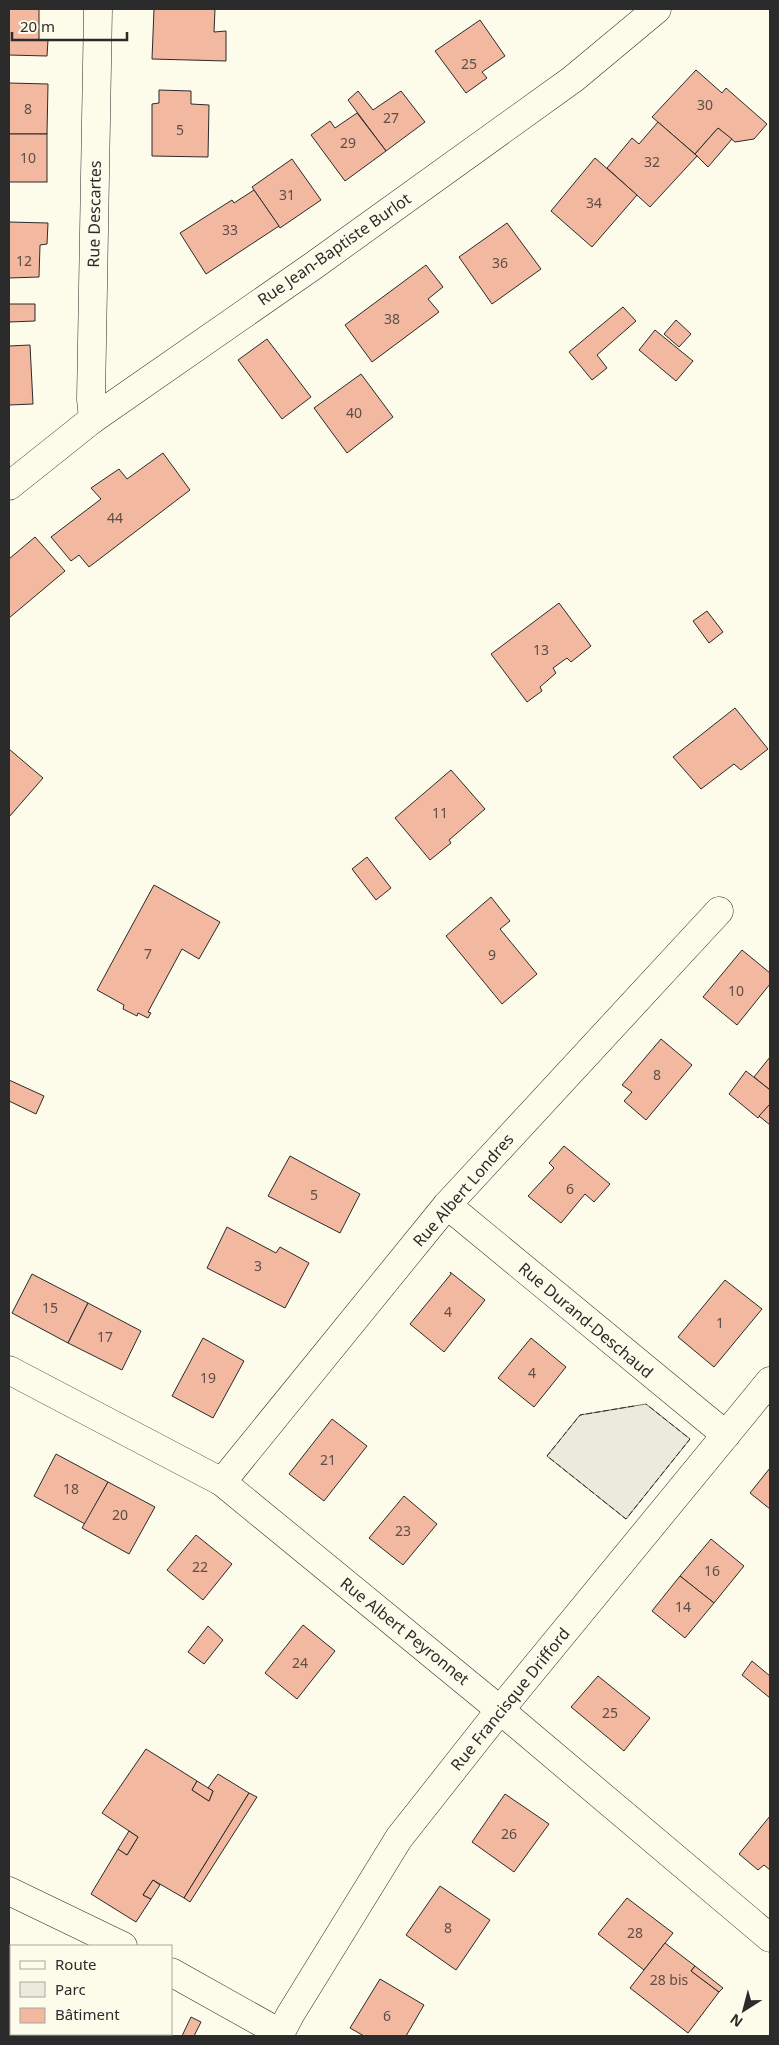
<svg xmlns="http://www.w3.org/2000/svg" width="779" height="2045" font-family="'Noto Sans',sans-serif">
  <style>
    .green { fill: #ecebdb; stroke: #74746e }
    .building { fill: #f2b8a0; stroke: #2b2b2b }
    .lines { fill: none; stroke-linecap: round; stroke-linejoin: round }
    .minor-casing { stroke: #2b2b2b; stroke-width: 29 }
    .minor { stroke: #fdfbea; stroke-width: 28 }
    .fence { stroke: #2b2b2b; stroke-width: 1; stroke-dasharray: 6 2.5; stroke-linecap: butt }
    .labels { text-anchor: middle; stroke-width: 4; stroke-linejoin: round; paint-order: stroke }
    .number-label { font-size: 14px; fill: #5d4e48 }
    .street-label { font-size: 16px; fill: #2b2b2b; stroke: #fdfbea }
  </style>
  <rect width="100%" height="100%" fill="#fdfbea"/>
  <path class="green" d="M646 1404 690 1439 626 1519 547 1456 580 1415Z"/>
  <g class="building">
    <path d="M9 9H39V40H48L47 56 9 55Z"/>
    <path d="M154 9H215L214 32 226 31V61L152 59Z"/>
    <path d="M480 20 505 56 482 72 487 78 466 93 435 51Z"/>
    <path d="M696 70 722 93 726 88 767 124 754 139 735 142 718 128 695 154 652 117Z"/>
    <path d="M9 83 48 84 47 134H9Z"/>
    <path d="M159 90 191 91V104L209 105 208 157 152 156V104L159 103Z"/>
    <path d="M358 91 373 110 401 91 425 122 386 151 348 100Z"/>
    <path d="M357 113 386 151 345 181 311 135 330 121 335 128Z"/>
    <path d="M658 122 697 156 650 207 607 168 632 138 639 144Z"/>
    <path d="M718 128 732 139 708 167 695 154Z"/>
    <rect x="9" y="134" width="38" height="48"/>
    <path d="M595 158 637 195 592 247 551 211Z"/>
    <path d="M292 159 321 200 280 228 252 187Z"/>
    <path d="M254 190 279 226 206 274 180 233 232 200 234 203Z"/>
    <path d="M9 222 48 223 47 244 40 245 39 277 9 278Z"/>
    <path d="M507 223 541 269 492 304 459 257Z"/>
    <path d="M426 265 443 287 428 299 439 312 372 362 345 325Z"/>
    <path d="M9 304H35V321L9 322Z"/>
    <path d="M623 307 636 321 597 355 607 368 592 380 569 352Z"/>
    <path d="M676 320 691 334 679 347 664 334Z"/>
    <path d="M655 330 693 361 676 381 639 350Z"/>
    <path d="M267 339 311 397 282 419 238 360Z"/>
    <path d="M30 345 33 404 9 405V346Z"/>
    <path d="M361 374 393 417 347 453 314 408Z"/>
    <path d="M163 453 190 490 89 567 79 555 71 561 51 537 101 499 91 488 119 469 127 479Z"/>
    <path d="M35 537 65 571 9 618V559Z"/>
    <path d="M559 603 591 646 571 662 567 658 553 668 556 673 540 687 542 691 527 702 491 654Z"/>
    <path d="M707 611 723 632 709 643 693 621Z"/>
    <path d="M735 708 768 749 741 770 734 764 701 789 673 757Z"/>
    <path d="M9 749 43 778 9 817Z"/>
    <path d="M451 770 485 809 449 840 451 843 430 860 395 818Z"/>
    <path d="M367 857 391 888 376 900 352 869Z"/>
    <path d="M154 885 220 922 199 959 182 949 148 1012 151 1013 148 1018 138 1013 137 1016 123 1009 124 1005 97 990Z"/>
    <path d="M491 897 510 921 500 929 537 974 502 1004 446 936Z"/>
    <path d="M742 950 770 973V984L737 1025 703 997Z"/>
    <path d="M661 1039 692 1065 646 1120 624 1101 632 1092 622 1085Z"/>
    <path d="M770 1057V1090L754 1077Z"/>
    <path d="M746 1071 770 1090V1104L758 1118 729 1094Z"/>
    <path d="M9 1080 44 1096 36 1114 9 1101Z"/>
    <path d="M770 1104V1125L759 1116Z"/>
    <path d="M564 1146 610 1184 594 1202 585 1194 561 1223 528 1196 554 1168 549 1163Z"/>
    <path d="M290 1156 360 1194 340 1233 268 1196Z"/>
    <path d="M227 1227 276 1253 280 1247 309 1263 285 1308 207 1268Z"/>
    <path d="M450 1272 485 1300 444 1352 410 1324 451 1274Z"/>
    <path d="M32 1274 88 1303 68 1343 12 1313Z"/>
    <path d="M725 1280 762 1309 714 1367 678 1337Z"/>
    <path d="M88 1303 141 1331 122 1370 68 1343Z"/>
    <path d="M203 1338 244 1361 213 1418 172 1396Z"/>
    <path d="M531 1338 566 1367 534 1407 498 1378Z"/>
    <path d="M332 1419 367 1446 324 1501 289 1474Z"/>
    <path d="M56 1454 108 1482 85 1524 34 1496Z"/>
    <path d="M770 1468V1509L750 1493Z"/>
    <path d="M108 1482 155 1507 129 1554 82 1528Z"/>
    <path d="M404 1496 437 1524 403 1565 369 1538Z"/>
    <path d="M196 1535 232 1564 203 1600 167 1570Z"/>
    <path d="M711 1539 744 1566 714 1603 680 1576Z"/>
    <path d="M680 1576 714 1603 685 1638 652 1611Z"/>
    <path d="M303 1625 335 1651 297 1699 265 1673Z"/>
    <path d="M208 1626 223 1640 204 1664 188 1652Z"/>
    <path d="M752 1661 770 1676V1698L742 1675Z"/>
    <path d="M598 1676 650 1718 624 1751 571 1707Z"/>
    <path d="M146 1749 197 1781 192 1790 209 1801 213 1791 208 1788 218 1774 249 1793 184 1898 153 1880 143 1895 151 1899 136 1922 91 1894 118 1849 127 1855 138 1837 102 1813Z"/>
    <path d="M197 1781 213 1791 209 1801 192 1790Z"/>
    <path d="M249 1793 257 1797 190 1902 184 1898Z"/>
    <path d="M505 1794 549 1824 514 1872 472 1842Z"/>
    <path d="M770 1816V1870L764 1865 758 1870 739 1854Z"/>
    <path d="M129 1831 138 1837 127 1855 118 1849Z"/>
    <path d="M153 1880 160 1885 151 1899 143 1895Z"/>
    <path d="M440 1886 490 1920 456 1970 406 1935Z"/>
    <path d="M627 1898 673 1933 644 1970 598 1934Z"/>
    <path d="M665 1943 695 1966 691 1971 719 1992 688 2033 630 1988Z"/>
    <path d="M695 1966 723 1988 719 1992 691 1971Z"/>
    <path d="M11 1976V2034H59L57 2036H9V1981Z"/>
    <path d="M380 1979 424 2005 406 2036H364L350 2028Z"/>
    <path d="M191 2017 201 2022 194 2036H182Z"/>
  </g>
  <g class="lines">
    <defs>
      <g id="minor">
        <path d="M93 419 91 399 98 9"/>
        <path d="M9 486 93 419 313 266 573 79 657 9"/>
        <path d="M447 1205 726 1435"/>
        <path d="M9 1370 222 1482 500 1710 770 1938"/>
        <path d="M222 1482 447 1205 719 911"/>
        <path d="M9 1891 123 1946"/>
        <path d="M171 1972 280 2033"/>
        <path d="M279 2036 290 2015 399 1838 500 1710 770 1381"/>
      </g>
    </defs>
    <use href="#minor" class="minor-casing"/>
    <use href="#minor" class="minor"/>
    <path class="fence" d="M634 1406 580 1415 547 1456 626 1519 690 1439 646 1404"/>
  </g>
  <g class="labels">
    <g class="number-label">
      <text x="469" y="69">25</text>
      <text x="705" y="110">30</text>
      <text x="28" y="114">8</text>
      <text x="391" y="123">27</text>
      <text x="180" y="135">5</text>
      <text x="348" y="148">29</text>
      <text x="28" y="163">10</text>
      <text x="652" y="167">32</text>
      <text x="287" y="200">31</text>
      <text x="594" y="208">34</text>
      <text x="230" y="235">33</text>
      <text x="24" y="266">12</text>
      <text x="500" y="268">36</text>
      <text x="392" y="324">38</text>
      <text x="354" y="418">40</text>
      <text x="115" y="523">44</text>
      <text x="541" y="655">13</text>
      <text x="440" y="818">11</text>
      <text x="148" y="959">7</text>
      <text x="492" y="960">9</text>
      <text x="736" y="996">10</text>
      <text x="657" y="1080">8</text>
      <text x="570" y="1194">6</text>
      <text x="314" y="1200">5</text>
      <text x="258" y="1271">3</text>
      <text x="50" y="1313">15</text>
      <text x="448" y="1317">4</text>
      <text x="720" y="1328">1</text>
      <text x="105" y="1342">17</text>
      <text x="532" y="1378">4</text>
      <text x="208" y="1383">19</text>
      <text x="328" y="1465">21</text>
      <text x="71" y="1494">18</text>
      <text x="120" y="1520">20</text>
      <text x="403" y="1536">23</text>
      <text x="200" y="1572">22</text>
      <text x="712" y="1576">16</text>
      <text x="683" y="1612">14</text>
      <text x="300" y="1668">24</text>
      <text x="610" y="1718">25</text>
      <text x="509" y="1839">26</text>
      <text x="448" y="1933">8</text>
      <text x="635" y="1938">28</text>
      <text x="669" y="1985">28 bis</text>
      <text x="387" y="2021">6</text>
    </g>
    <g class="street-label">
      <text transform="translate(94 214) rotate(-89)" y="6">Rue Descartes</text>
      <text transform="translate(334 249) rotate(-35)" y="6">Rue Jean-Baptiste Burlot</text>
      <text transform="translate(463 1190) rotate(-49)" y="6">Rue Albert Londres</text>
      <text transform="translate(586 1320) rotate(40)" y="6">Rue Durand-Deschaud</text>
      <text transform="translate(405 1631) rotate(39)" y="6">Rue Albert Peyronnet</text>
      <text transform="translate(510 1699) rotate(-51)" y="6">Rue Francisque Drifford</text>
    </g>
  </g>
  <rect width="779" height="2045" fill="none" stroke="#2b2b2b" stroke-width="20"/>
  <rect x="10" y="1945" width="162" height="90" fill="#fdfbea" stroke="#a9a89e"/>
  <rect x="20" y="1961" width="25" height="8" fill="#fdfbea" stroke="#a9a89e"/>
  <text x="55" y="1970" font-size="15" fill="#2b2b2b">Route</text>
  <rect x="20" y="1982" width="25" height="15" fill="#ecebdb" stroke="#a9a89e"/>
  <text x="55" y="1995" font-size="15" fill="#2b2b2b">Parc</text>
  <rect x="20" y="2008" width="25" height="15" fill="#f2b8a0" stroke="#a9a89e"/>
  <text x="55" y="2020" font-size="15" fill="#2b2b2b">Bâtiment</text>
  <g transform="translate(744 2010) rotate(216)" stroke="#fdfbea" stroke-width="4" paint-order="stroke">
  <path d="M0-4L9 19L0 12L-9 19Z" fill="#2b2b2b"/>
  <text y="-8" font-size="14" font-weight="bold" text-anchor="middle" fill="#2b2b2b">N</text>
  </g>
  <path d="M12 32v8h115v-8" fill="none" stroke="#2b2b2b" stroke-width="2.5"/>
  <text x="20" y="32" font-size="15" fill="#2b2b2b" stroke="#fdfbea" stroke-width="4" paint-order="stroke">20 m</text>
</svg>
